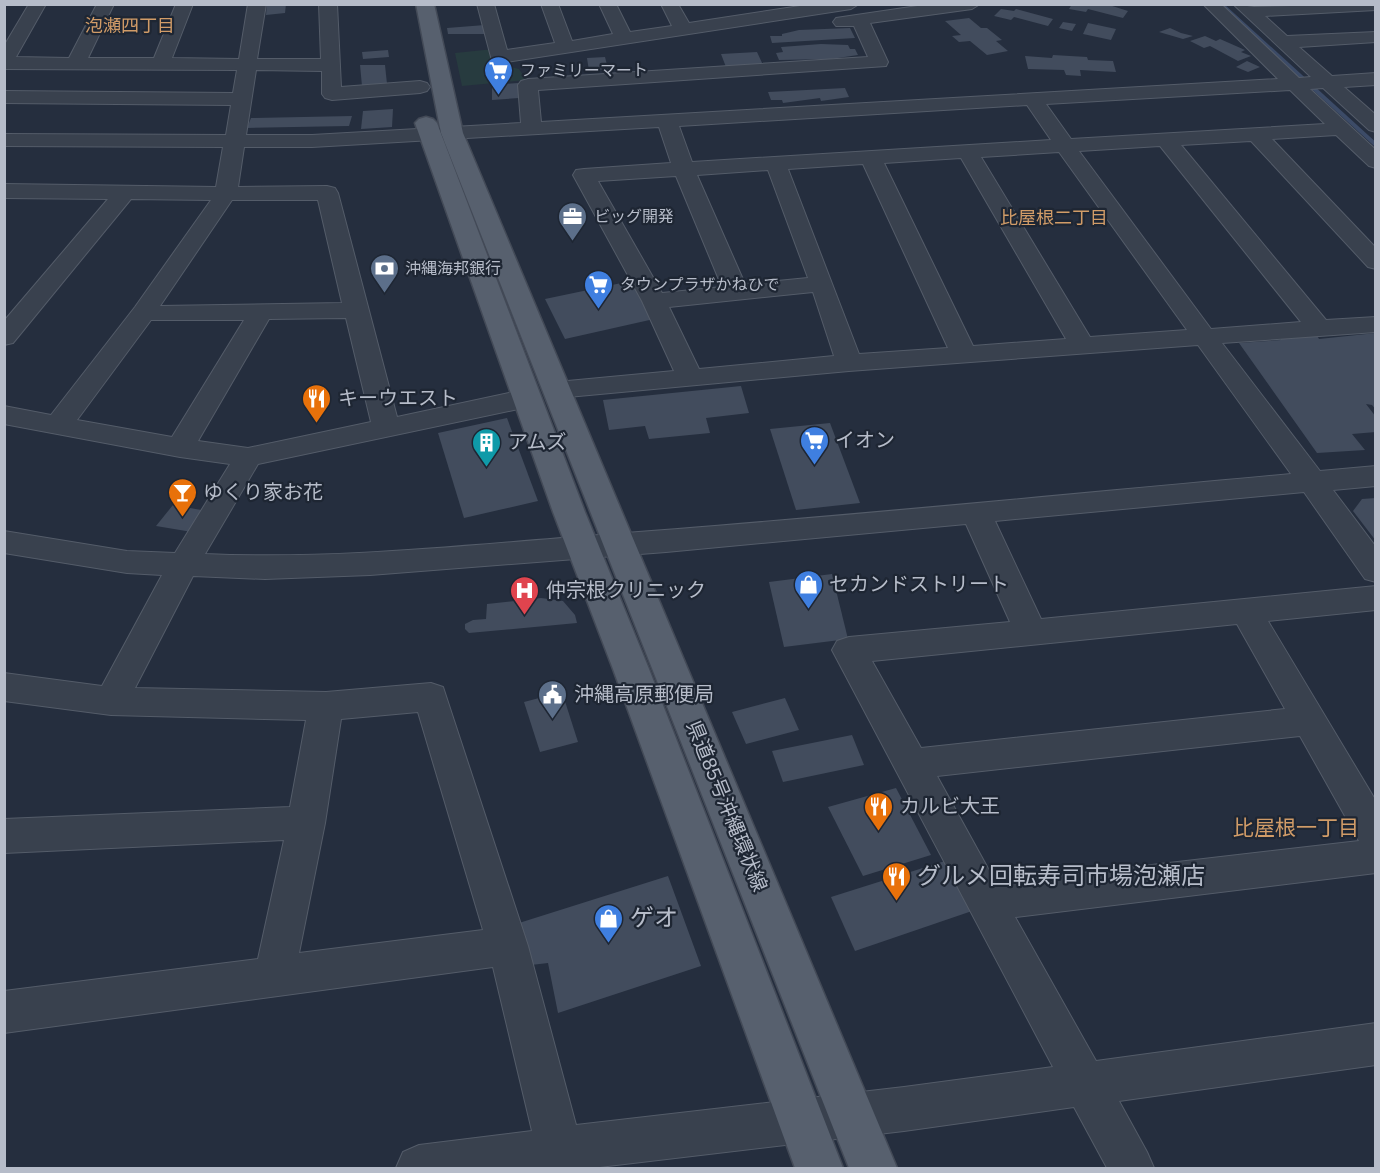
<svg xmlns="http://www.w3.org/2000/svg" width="1380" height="1173" font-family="Helvetica,'Noto Sans JP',sans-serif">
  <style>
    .green { fill: #273b3f }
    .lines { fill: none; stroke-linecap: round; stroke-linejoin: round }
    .stream { stroke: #3c4b67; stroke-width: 4 }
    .building { fill: #424c5d }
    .minor-casing { stroke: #545c69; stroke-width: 2 }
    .major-casing { stroke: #434a57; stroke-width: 3 }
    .minor { fill: #39414e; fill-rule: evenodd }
    .major { fill: #57606e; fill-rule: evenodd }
    .labels { text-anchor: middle; stroke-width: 4.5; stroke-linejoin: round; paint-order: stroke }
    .far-poi-label { font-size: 16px; fill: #b6bcc9; stroke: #1e2633; text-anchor: start }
    .far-neighbourhood-label { font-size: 18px; fill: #d19c68; stroke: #1e2633 }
    .poi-label { font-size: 20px; fill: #b6bcc9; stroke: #1e2633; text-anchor: start }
    .street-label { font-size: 20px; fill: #b6bcc9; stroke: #1e2633 }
    .neighbourhood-label { font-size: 21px; fill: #d19c68; stroke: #1e2633 }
    .near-poi-label { font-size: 24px; fill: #b6bcc9; stroke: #1e2633; text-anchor: start }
  </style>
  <rect width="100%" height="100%" fill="#252e3e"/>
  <path class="green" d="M494 49 499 64 519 69 526 80 462 86 455 53Z"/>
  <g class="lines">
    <path class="stream" d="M1221 4 1376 145"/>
  </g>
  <g class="building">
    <path d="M267 4H286L285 13 266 15Z"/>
    <path d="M1072 4H1106L1128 11 1123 18 1088 9 1086 12 1069 9Z"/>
    <path d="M1001 9 1014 11 1016 9 1053 19 1048 26 1014 17 1011 20 994 16Z"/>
    <path d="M969 18 981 28H987L1002 40 996 41 1008 51 987 55 970 41 959 42 952 36 961 35 945 21Z"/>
    <path d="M1063 22 1076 24 1072 31 1059 28Z"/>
    <path d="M1088 23 1116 29 1111 40 1083 34Z"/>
    <path d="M485 25 488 34H448L447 28Z"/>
    <path d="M850 28 855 38 772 43 770 36H782V34L799 30Z"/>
    <path d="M1170 28 1181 33 1193 36 1183 39 1159 32Z"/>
    <path d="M1205 36 1216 41 1220 39 1245 50 1241 52 1251 56 1238 61 1210 46 1204 48 1190 41Z"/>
    <path d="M821 44 848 45 850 49H855L858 55 831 59 779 60 776 53 783 52 781 47Z"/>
    <path d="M388 50 389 57 363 59 362 52Z"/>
    <path d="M757 52 763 65 726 67 721 54Z"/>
    <path d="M1053 55 1087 57 1088 60 1113 61 1116 72 1080 70 1081 76 1066 75 1064 70 1028 69 1025 56 1052 58Z"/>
    <path d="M605 57 608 69 589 71 587 58Z"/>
    <path d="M1247 61 1260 67 1248 72 1236 67Z"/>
    <path d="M360 65H385L387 84 362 86Z"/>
    <path d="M518 83 519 98 492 100V85Z"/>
    <path d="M845 88 849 97 821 101 820 98 783 103 782 100H771L768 92Z"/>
    <path d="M393 109 392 127 361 129 363 111Z"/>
    <path d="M352 116 349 126 247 128 251 118Z"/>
    <path d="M631 281 654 319 565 339 545 299Z"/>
    <path d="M1376 333V410L1372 405 1366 404 1376 417V432L1352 434 1365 450 1317 453 1239 343 1281 340 1280 338 1316 334 1319 339Z"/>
    <path d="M741 386 749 413 706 418 710 433 649 439 645 426 609 430 603 400Z"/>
    <path d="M507 418 538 501 464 518 438 433Z"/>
    <path d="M830 423 860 503 796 510 770 429Z"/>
    <path d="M1376 498V541L1353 511 1362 499Z"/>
    <path d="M173 505 207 511 192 532 156 526Z"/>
    <path d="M832 574 848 639 784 647 769 582Z"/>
    <path d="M541 598 563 601 575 615 577 623 469 633 465 629V624L473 620 486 619 487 604Z"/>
    <path d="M562 692 578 742 540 752 524 702Z"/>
    <path d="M785 698 799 730 746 744 732 712Z"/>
    <path d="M852 735 864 765 783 782 772 751Z"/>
    <path d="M896 788 931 855 863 876 828 807Z"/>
    <path d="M945 861 972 911 855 951 831 897Z"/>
    <path d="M668 876 701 966 558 1013 548 963 531 965 519 923Z"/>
  </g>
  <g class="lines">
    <defs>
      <g id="minor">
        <path d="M29 4H46L16 57 69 58 97 4H114L88 58H154L176 4H193L172 58 239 59 248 4H266L257 59H321L319 4H337L341 87 420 81 427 83 430 87 427 91 420 93 332 100 325 98 322 94V71L256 70 246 135H312L521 123 518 85 521 81 528 79 868 57 854 26H836L833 22 836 18 931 4H980L972 9 870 23 888 62 886 66 538 90 541 122 1278 79 1203 4H1221L1299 78 1311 77 1233 4 1254 7 1376 4V10L1265 16 1287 36 1376 32V42L1299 47 1332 76 1376 73V85L1344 87 1376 115V132L1369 130 1323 88 1310 89 1376 150V168L1369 166 1336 135 1272 139 1376 248V269L1368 267 1251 141 1181 145 1326 320 1376 317V332L1222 343 1320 471 1376 466V486L1333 490 1376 547V582L1365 579 1304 492 995 521 1041 619 1376 586V610L1268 621 1376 801V873L1015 917 1096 1061 1376 1023V1065L1119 1101 1147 1152 1154 1168H1107L1074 1107 904 1131 591 1168H396L403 1152 419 1145 532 1131 493 967 4 1033V991L258 959 284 840 4 853V819L290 807 306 720 111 715 4 701V673L102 686 162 575 127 573 4 553V531L127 551 175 553 230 464 180 457 4 424V406L51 415 135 307 211 200 131 199 13 343 4 345V321L108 199 4 198V184L216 187 223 147 4 146V134L226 135 231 105 4 103V91L233 93 237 70 4 69V46ZM1290 90 1325 124 1071 139 1046 104ZM1027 105 1051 140 692 162 679 126ZM659 127 671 163 584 169 576 170 573 175 642 301 674 371 557 382 548 384 544 390 548 396 557 398 849 371 1198 345 1291 474C1060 495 830 518 599 535 468 545 336 560 205 554L258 464 528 407 537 404 541 398 537 392 528 389 397 417 338 193 335 188 327 186 238 187 244 147H312ZM1160 146 1301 322 1211 329 1079 151ZM1059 152 1187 330 1090 337 981 157ZM961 158 1066 339 973 346 884 163ZM863 164 948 348 859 354 788 169ZM768 170 808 278 745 284 697 175ZM676 176 722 287 662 293 598 181ZM232 200H318L342 303 160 306ZM813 292 834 356 699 369 669 307ZM346 318 371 422 248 448 198 441 269 319ZM151 320H244L172 437 77 420ZM966 524 1010 622 849 637 837 641 832 650 1053 1067 904 1087 576 1125 528 946 443 687 431 683 326 692 135 688 193 576 265 579 370 575 666 552ZM1237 624 1285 709 921 748 872 661ZM418 712 483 930 299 953 325 823 341 719ZM1300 736 1359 841 996 883 937 776Z"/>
        <path d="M477 4H494L507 50 555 43 541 4H558L572 41 613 34 599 4H616L630 32 672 26 661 4H678L689 23 813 4H859L851 9 500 63 493 61 491 57Z"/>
      </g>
      <g id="major">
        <path d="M416 4H434L463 133 897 1168H849L441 133Z"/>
        <path d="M426 117 433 119 437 123 585 512 649 669 843 1168H795L613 669 553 512 415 123 419 119Z"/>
      </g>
    </defs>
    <use href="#minor" class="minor-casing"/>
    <use href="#major" class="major-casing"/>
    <use href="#minor" class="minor"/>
    <use href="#major" class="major"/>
  </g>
  <defs>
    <symbol id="supermarket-pin" viewBox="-11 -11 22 30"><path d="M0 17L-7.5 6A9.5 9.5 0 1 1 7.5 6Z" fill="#3f7fe0" stroke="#1e2633"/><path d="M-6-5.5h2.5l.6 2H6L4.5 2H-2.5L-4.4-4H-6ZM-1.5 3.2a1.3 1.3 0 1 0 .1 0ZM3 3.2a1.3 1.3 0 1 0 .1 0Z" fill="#fff"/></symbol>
    <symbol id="office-pin" viewBox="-11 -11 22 30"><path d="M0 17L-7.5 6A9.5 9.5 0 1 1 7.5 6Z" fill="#5c6f8a" stroke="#1e2633"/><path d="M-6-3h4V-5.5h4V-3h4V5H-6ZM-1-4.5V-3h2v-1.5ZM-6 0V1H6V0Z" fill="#fff"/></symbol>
    <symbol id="bank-pin" viewBox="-11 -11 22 30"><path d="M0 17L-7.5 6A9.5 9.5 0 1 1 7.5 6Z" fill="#5c6f8a" stroke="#1e2633"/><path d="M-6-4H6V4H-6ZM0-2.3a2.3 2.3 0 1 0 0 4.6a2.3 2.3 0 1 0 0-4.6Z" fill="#fff"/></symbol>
    <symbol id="restaurant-pin" viewBox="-11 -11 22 30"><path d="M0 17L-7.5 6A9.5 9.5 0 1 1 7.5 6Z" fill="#e8710a" stroke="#1e2633"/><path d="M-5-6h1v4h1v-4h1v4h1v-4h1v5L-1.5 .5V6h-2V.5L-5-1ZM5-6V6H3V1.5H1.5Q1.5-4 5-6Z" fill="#fff"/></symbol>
    <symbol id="building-pin" viewBox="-11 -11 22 30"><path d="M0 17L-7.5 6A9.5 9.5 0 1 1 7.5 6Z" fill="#0f9aa8" stroke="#1e2633"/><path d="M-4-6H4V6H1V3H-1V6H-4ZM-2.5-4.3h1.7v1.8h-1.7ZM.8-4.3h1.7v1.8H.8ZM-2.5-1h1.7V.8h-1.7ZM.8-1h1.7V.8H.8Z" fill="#fff"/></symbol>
    <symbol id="bar-pin" viewBox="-11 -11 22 30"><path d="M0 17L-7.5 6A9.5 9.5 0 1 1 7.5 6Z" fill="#e8710a" stroke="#1e2633"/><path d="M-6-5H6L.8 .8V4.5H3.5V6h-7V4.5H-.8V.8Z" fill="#fff"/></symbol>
    <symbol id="shop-pin" viewBox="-11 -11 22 30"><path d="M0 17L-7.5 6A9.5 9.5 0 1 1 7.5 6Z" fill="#3f7fe0" stroke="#1e2633"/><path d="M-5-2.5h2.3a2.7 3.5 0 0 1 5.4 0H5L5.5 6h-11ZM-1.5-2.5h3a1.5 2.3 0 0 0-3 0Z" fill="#fff"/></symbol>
    <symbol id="hospital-pin" viewBox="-11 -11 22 30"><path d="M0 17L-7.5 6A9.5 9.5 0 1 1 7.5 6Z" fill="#e0444e" stroke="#1e2633"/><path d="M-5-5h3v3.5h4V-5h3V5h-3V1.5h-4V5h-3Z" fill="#fff"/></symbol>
    <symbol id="civic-pin" viewBox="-11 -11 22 30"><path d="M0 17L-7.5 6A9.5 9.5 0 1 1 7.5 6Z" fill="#5c6f8a" stroke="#1e2633"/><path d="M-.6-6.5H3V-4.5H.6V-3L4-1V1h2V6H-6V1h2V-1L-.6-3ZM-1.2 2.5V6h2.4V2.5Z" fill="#fff"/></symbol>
  </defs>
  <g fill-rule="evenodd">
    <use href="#supermarket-pin" x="482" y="54" width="33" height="45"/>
    <use href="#office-pin" x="556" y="200" width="33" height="45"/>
    <use href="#bank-pin" x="368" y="252" width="33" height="45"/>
    <use href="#supermarket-pin" x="582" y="268" width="33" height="45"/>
    <use href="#restaurant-pin" x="300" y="382" width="33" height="45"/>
    <use href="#supermarket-pin" x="798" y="424" width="33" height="45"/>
    <use href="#building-pin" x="470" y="426" width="33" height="45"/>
    <use href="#bar-pin" x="166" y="476" width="33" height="45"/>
    <use href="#shop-pin" x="792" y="568" width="33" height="45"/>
    <use href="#hospital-pin" x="508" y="574" width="33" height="45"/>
    <use href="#civic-pin" x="536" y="678" width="33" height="45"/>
    <use href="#restaurant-pin" x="862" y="790" width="33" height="45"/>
    <use href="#restaurant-pin" x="880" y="860" width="33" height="45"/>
    <use href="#shop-pin" x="592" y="902" width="33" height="45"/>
  </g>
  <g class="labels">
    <g class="far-poi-label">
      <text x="520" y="76">ファミリーマート</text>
      <text x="594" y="222">ビッグ開発</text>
      <text x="405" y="274">沖縄海邦銀行</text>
      <text x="620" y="290">タウンプラザかねひで</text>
    </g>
    <g class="far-neighbourhood-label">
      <text x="130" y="32">泡瀬四丁目</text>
      <text x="1054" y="224">比屋根二丁目</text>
    </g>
    <g class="poi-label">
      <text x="338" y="405">キーウエスト</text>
      <text x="835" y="447">イオン</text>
      <text x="508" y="449">アムズ</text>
      <text x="203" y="499">ゆくり家お花</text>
      <text x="829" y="591">セカンドストリート</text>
      <text x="546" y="597">仲宗根クリニック</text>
      <text x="574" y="701">沖縄高原郵便局</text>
      <text x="900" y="813">カルビ大王</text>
    </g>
    <g class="street-label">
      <text transform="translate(727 806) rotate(68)" y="7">県道85号沖縄環状線</text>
    </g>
    <g class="neighbourhood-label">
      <text x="1296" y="835">比屋根一丁目</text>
    </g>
    <g class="near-poi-label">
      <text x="917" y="884">グルメ回転寿司市場泡瀬店</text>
      <text x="630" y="926">ゲオ</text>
    </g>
  </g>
  <rect width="1380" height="1173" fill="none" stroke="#b6bcc9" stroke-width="12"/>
</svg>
